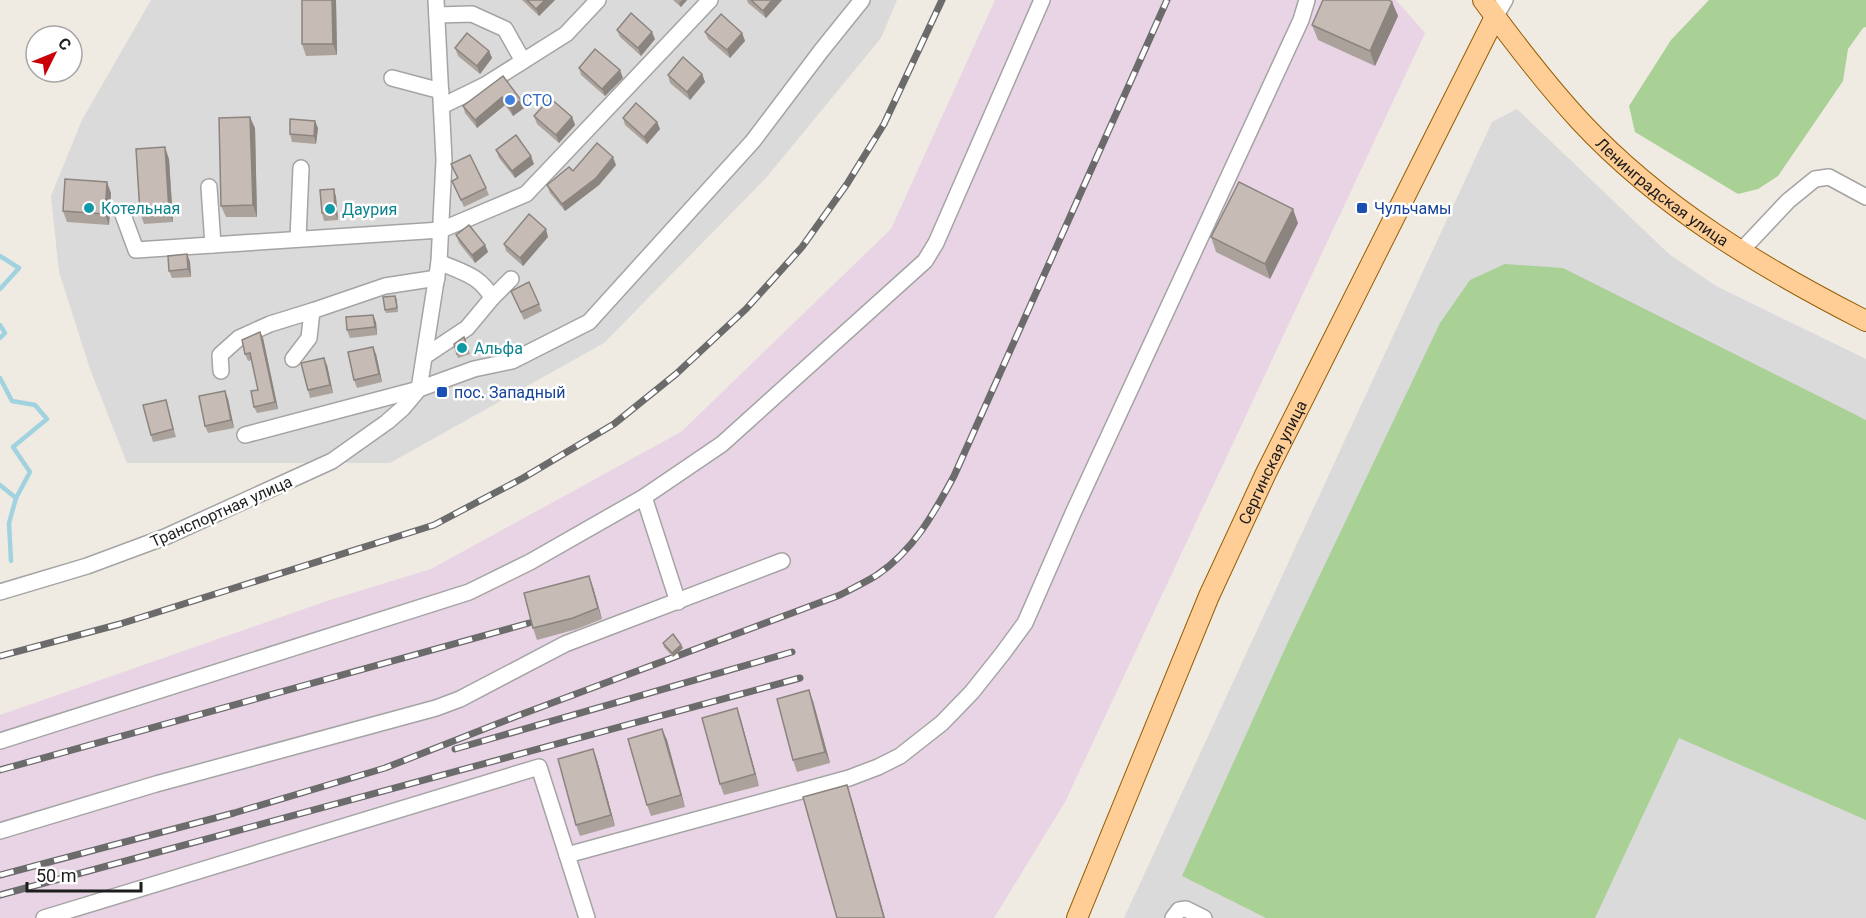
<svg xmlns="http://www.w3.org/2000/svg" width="1866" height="918" font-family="Roboto,sans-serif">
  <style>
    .residential { fill: #dbdada }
    .industrial { fill: #e8d4e5 }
    .forest { fill: #a9d095 }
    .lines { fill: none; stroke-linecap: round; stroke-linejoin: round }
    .stream { stroke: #a0d3df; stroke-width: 4.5 }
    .minor-casing { stroke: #a4a4a4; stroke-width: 18 }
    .major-casing { stroke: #965e00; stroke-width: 22 }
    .minor { stroke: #fff; stroke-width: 15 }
    .major { stroke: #ffce97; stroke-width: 20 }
    .rail-casing { stroke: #6b6b6b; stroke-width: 7 }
    .rail { stroke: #fff; stroke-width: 4.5; stroke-dasharray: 14; stroke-linecap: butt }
    .wall { fill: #aba29c }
    .shaded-wall { fill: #8b847f }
    .building { fill: #c7bcb5; stroke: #8b847f; stroke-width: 1.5 }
    .shop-dot { fill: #3f7fe0; stroke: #fff; stroke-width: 2 }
    .culture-dot { fill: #0f9aa8; stroke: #fff; stroke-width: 2 }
    .transit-dot { fill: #1a4fb4; stroke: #fff; stroke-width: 2 }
    .labels { text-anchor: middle; stroke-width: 5; stroke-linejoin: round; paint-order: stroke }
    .shop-label { font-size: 16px; fill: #366cbe; stroke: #fff; text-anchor: start }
    .street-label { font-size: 16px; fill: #1d1d1d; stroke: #fff }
    .culture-label { font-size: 16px; fill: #0d838f; stroke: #fff; text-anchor: start }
    .transit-label { font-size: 16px; fill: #164399; stroke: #fff; text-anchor: start }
  </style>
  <rect width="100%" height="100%" fill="#efeae2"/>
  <g class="residential">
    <path d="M151 0H897L881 38 766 178 604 343 390 463H127L90 369 59 272 51 196 82 120Z"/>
    <path d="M1517 109 1669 254 1716 286 1866 359V918H1124L1492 122Z"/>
  </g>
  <path class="industrial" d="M995 0H1396L1425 33 1065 802 994 918H0V715L330 600 431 569 681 432 891 229Z"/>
  <g class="forest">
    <path d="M1709 0H1866V27L1863 28 1848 49 1843 81 1778 176 1758 189 1738 194 1635 132 1629 106 1671 40Z"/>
    <path d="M1505 264 1563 268 1866 420V820L1679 738 1595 918H1266L1182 876 1288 642 1440 323 1470 280Z"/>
  </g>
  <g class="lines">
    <g class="stream">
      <path d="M0 256 19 268 0 289"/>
      <path d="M0 325 5 333 0 338"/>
      <path d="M0 378 12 401 35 405 47 419 13 447 30 472 16 498 9 523 11 561"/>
      <path d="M0 485 16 498"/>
    </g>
    <defs>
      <g id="minor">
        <path d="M437 15 472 14 505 29 523 61"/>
        <path d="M1495 17 1505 0"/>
        <path d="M392 78 441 91"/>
        <path d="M442 106 485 85 566 34 598 0"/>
        <path d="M209 187 213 245"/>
        <path d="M122 212 136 250 441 230 526 194 710 0"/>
        <path d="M298 239 301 168"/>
        <path d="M1740 252 1788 201 1815 179 1829 177 1866 197"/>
        <path d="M439 262C461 272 480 275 492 298"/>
        <path d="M425 356 467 328 492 298 511 279"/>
        <path d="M293 359 309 338 312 311 385 286 437 278"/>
        <path d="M221 371 220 355 239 338 270 324 312 311"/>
        <path d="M245 435 419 389 474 369 512 361 589 322 753 141 821 51 862 0"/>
        <path d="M644 497 678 602"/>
        <path d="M0 592 87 566 165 537 332 461 387 422 403 408 419 389 439 262 444 160 436 0"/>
        <path d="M0 741 469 592 530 562 644 497 722 444 925 261 936 243 1042 0"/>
        <path d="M0 831 156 784 436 708 460 699 565 644 782 561"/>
        <path d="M44 918 539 767 567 855"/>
        <path d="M587 918 567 855 849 778 878 767 900 756 942 723 972 692 1003 653 1025 623 1074 511 1301 20 1307 0"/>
        <path d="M1173 918 1179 910 1186 909 1204 918"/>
      </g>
      <g id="major">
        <path id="s1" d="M1483 0C1513 41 1545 83 1580 121 1660 207 1762 268 1866 321"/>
        <path id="s2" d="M1077 918 1209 596 1266 473 1495 17"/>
      </g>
    </defs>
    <use href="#minor" class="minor-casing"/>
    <use href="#major" class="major-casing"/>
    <use href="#minor" class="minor"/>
    <use href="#major" class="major"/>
    <defs>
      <g id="rail">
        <path d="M0 656 120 624 434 525 523 478 614 424 676 374 746 309 802 247 847 184 884 124 942 0"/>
        <path d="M455 749 792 652"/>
        <path d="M0 770 529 623"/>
        <path d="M0 875 234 813 385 768 517 716 840 595C853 588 866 582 877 575 914 550 934 513 954 476L1167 0"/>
        <path d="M0 895 800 678"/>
      </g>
    </defs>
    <use href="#rail" class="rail-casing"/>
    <use href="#rail" class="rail"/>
  </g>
  <g class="wall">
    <path d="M336 0 337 55 306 56 302 44Z"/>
    <path d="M522 0H555L539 16Z"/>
    <path d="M673 0H687L681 7Z"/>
    <path d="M747 0H782L766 18 748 3Z"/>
    <path d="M1392 2 1398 16 1375 66 1318 40 1312 25Z"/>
    <path d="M617 30 655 39 641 56 620 37Z"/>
    <path d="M705 32 742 33 745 41 730 58 708 39Z"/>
    <path d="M455 48 489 51 492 58 480 74 458 56Z"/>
    <path d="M579 68 623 78 605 96 581 75Z"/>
    <path d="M702 74 705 82 690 100 670 83 668 75Z"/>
    <path d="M503 76 521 100 524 108 513 116 505 105 477 128 465 113 463 106Z"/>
    <path d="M534 116 572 117 575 125 559 143 537 124Z"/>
    <path d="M623 118 657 122 660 129 647 144 625 125Z"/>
    <path d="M255 128 257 217H226L221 206Z"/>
    <path d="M318 128 316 144 292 142 290 134Z"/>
    <path d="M496 150 534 164 515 178 499 158Z"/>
    <path d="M169 159 173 222 144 224 140 213Z"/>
    <path d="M451 164 486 188 489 195 464 207 452 181 457 178Z"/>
    <path d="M616 165 599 185 565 211 550 193 547 185 573 171Z"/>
    <path d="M334 189 336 197 338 220 324 221 322 213Z"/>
    <path d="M111 193 109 225 67 222 63 211Z"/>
    <path d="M1298 223 1270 279 1216 252 1211 237Z"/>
    <path d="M456 235 485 245 488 252 475 263 459 243Z"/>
    <path d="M548 237 523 266 506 251 504 244Z"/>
    <path d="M187 254 190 262 191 277 172 278 169 271Z"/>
    <path d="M511 291 539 304 542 311 524 320Z"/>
    <path d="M395 296 397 299 398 312 386 313 385 310Z"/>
    <path d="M376 322 377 335 350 338 347 330Z"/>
    <path d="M260 332 263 338 278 409 257 413 254 407 258 390 252 360 248 361 245 354Z"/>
    <path d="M464 337 470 354 458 358 454 344Z"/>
    <path d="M376 354 382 382 357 388 354 380Z"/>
    <path d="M327 365 333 393 310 398 308 390Z"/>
    <path d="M225 391 228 399 234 428 208 433 205 426Z"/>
    <path d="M166 400 176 437 153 442 151 435Z"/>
    <path d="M593 587 602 619 577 629 537 640 533 628Z"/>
    <path d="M663 643 681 645 683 648 673 657 664 647Z"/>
    <path d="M813 701 830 763 797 772 793 760Z"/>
    <path d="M737 708 741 720 759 786 724 795 720 784Z"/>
    <path d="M662 729 667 740 685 807 651 816 647 805Z"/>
    <path d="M597 760 615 826 580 836 576 825Z"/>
  </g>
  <g class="shaded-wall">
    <path d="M332 0H336L337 55 333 44Z"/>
    <path d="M545 0H555L539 16 536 9Z"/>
    <path d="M682 0H687L681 7 679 3Z"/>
    <path d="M772 0H782L766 18 763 11Z"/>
    <path d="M1392 2 1398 16 1375 66 1370 51Z"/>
    <path d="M652 32 655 39 641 56 638 48Z"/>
    <path d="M742 33 745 41 730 58 727 50Z"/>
    <path d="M489 51 492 58 480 74 477 66Z"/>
    <path d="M620 70 623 78 605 96 602 89Z"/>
    <path d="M702 74 705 82 690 100 687 92Z"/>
    <path d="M502 97 505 105 477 128 475 120Z"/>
    <path d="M521 100 524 108 513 116 510 108Z"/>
    <path d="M250 117 255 128 257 217 253 205Z"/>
    <path d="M572 117 575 125 559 143 556 135Z"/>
    <path d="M315 121 318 128 316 144 314 136Z"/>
    <path d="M657 122 660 129 647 144 644 137Z"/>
    <path d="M165 147 169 159 173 222 169 211Z"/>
    <path d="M531 156 534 164 515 178 512 171Z"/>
    <path d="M613 157 616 165 599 185 565 211 562 204Z"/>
    <path d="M107 182 111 193 109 225 105 214Z"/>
    <path d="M334 189 336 197 338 220 335 213Z"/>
    <path d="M1293 209 1298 223 1270 279 1265 264Z"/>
    <path d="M546 229 548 237 523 266 520 258Z"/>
    <path d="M485 245 488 252 475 263 472 255Z"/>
    <path d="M187 254 190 262 191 277 188 269Z"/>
    <path d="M373 315 376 322 377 335 375 327Z"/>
    <path d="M260 332 263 338 278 409 275 402Z"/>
    <path d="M373 347 376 354 382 382 379 374Z"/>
    <path d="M324 358 327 365 333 393 330 385Z"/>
    <path d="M225 391 228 399 234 428 231 420Z"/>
    <path d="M589 576 593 587 602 619 598 608Z"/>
    <path d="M681 645 683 648 673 657 672 653Z"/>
    <path d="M809 690 813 701 830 763 825 752Z"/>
    <path d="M737 708 741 720 759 786 755 774Z"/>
    <path d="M662 729 667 740 685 807 681 795Z"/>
    <path d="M593 749 597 760 615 826 611 815Z"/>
    <path d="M847 785 852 800 885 918H884Z"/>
  </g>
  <g class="building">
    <path d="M302 0H332L333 44H302Z"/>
    <path d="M527 0H545L536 9Z"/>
    <path d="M751 0H772L763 11Z"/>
    <path d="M1323 0H1389L1392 2 1370 51 1312 25Z"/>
    <path d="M631 13 652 32 638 48 617 30Z"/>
    <path d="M721 14 742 33 727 50 705 32Z"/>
    <path d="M467 33 489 51 477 66 455 48Z"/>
    <path d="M595 49 620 70 602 89 579 68Z"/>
    <path d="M683 57 702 74 687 92 668 75Z"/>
    <path d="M503 76 521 100 510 108 502 97 475 120 463 106Z"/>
    <path d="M550 98 572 117 556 135 534 116Z"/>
    <path d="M636 103 657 122 644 137 623 118Z"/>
    <path d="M250 117 253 205 221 206 219 118Z"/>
    <path d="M290 119 315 121 314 136 290 134Z"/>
    <path d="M516 135 531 156 512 171 496 150Z"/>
    <path d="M597 143 613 157 596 178 562 204 547 185 569 167 573 171Z"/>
    <path d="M165 147 169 211 140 213 136 149Z"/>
    <path d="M470 155 486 188 461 200 452 181 458 178 451 164Z"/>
    <path d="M65 179 107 182 105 214 63 211Z"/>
    <path d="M1239 182 1293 209 1265 264 1211 237Z"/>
    <path d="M334 189 335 213H322L320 190Z"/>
    <path d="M529 214 546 229 520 258 504 244Z"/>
    <path d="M469 225 485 245 472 255 456 235Z"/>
    <path d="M187 254 188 269 169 271 168 256Z"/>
    <path d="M529 282 539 304 521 312 511 291Z"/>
    <path d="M395 296 397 308 385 310 383 297Z"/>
    <path d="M373 315 375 327 347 330 346 317Z"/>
    <path d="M260 332 275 402 254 407 251 391 258 390 250 353 245 354 242 340Z"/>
    <path d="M464 337 468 351 457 354 454 344Z"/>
    <path d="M373 347 379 374 354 380 348 352Z"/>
    <path d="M324 358 330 385 308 390 301 363Z"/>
    <path d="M225 391 231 420 205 426 199 396Z"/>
    <path d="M166 400 173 429 151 435 143 405Z"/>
    <path d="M589 576 598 608 573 618 533 628 524 593Z"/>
    <path d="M673 634 681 645 672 653 663 643Z"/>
    <path d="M809 690 825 752 793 760 777 699Z"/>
    <path d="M737 708 755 774 720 784 702 718Z"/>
    <path d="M662 729 681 795 647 805 628 739Z"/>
    <path d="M593 749 611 815 576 825 558 759Z"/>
    <path d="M847 785 884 918H837L803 797Z"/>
  </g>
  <circle class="shop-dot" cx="510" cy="100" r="6"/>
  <g class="culture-dot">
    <circle cx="89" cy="208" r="6"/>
    <circle cx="330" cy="209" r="6"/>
    <circle cx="462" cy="348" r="6"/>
  </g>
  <g class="transit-dot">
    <rect x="1356" y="202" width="12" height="12" rx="3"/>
    <rect x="436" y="386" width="12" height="12" rx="3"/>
  </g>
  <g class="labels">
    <g class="shop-label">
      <text x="522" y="106">СТО</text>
    </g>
    <g class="street-label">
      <text dy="6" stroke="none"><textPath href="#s1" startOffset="264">Ленинградская улица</textPath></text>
      <text dy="6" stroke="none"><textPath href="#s2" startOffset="496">Сергинская улица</textPath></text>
      <text transform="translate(221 511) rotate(-24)" y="6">Транспортная улица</text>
    </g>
    <g class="culture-label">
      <text x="101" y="214">Котельная</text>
      <text x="342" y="215">Даурия</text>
      <text x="474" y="354">Альфа</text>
    </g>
    <g class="transit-label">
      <text x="1374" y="214">Чульчамы</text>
      <text x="454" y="398">пос. Западный</text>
    </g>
  </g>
  <g transform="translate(54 54) rotate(47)"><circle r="28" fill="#ffffff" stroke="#a5a5a5" stroke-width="1.5"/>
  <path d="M0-4.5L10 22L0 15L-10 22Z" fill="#ca0009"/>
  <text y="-9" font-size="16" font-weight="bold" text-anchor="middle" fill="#1d1d1d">С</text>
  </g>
  <path d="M27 882v9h114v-9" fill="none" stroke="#1d1d1d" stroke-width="3"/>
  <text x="36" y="882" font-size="18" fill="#1d1d1d" stroke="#ffffff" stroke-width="4.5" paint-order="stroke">50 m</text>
</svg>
